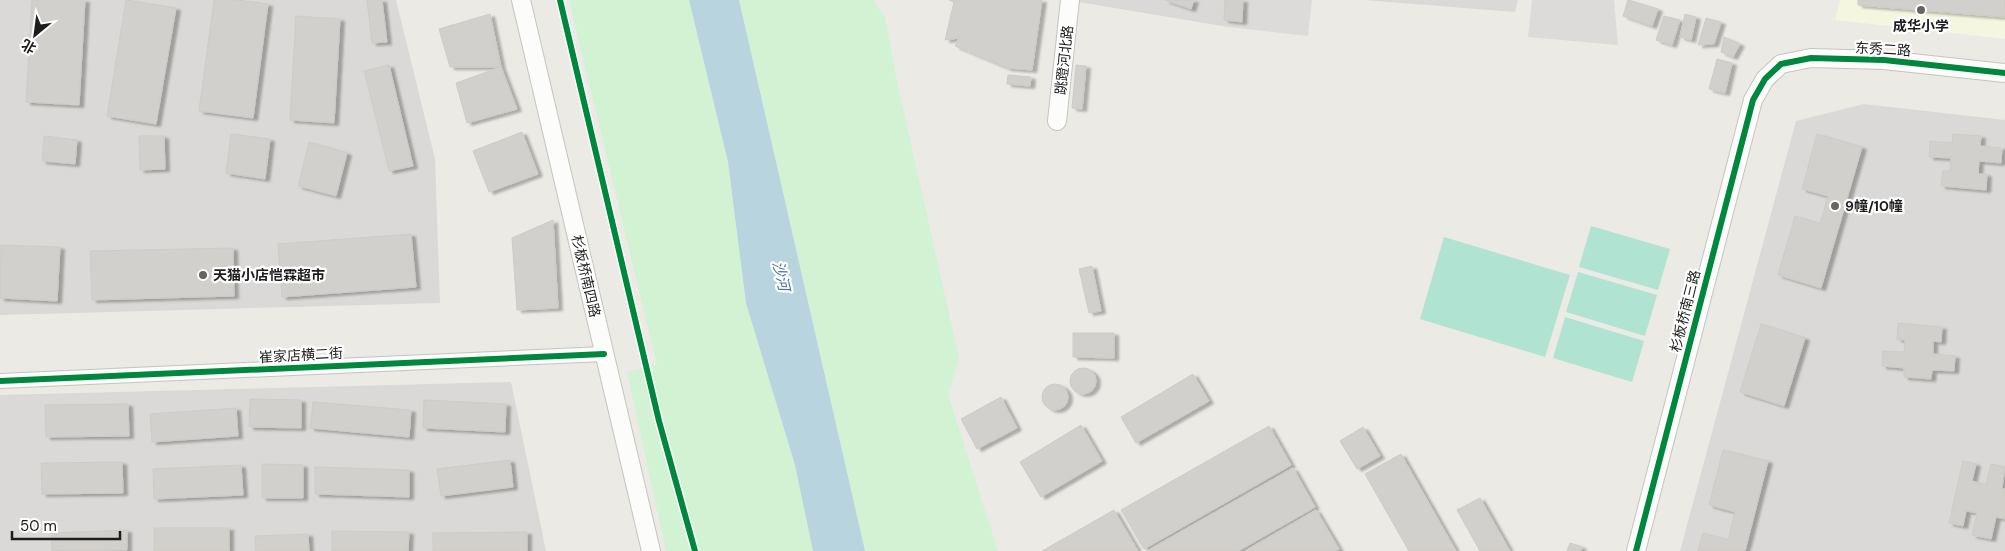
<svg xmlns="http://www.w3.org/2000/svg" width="2005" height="551" font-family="'DM Sans','Noto Sans SC',sans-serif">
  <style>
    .residential { fill: #dad9d7 }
    .education { fill: #f5f6df }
    .park { fill: #d2f2d4 }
    .pitch { fill: #b0e3d1 }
    .parking { fill: #dcdbd9 }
    .water { fill: #b8d4df }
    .building { fill: #d2d0cc; stroke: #cecbc7; filter: url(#shadow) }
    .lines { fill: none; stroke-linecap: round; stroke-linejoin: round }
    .minor-casing { stroke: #c4c4c1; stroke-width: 16 }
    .tertiary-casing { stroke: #c4c4c1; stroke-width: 20 }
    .minor { stroke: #fcfcfb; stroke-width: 14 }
    .tertiary { stroke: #fcfcfb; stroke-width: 18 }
    .cycleway-casing { stroke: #fff; stroke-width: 9 }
    .cycleway { stroke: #00873e; stroke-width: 6 }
    .poi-dot { fill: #656563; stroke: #fff; stroke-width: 2 }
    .labels { text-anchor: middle; stroke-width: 4.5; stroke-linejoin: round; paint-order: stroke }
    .poi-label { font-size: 14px; font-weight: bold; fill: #1d1d1d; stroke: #fff; text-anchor: start }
    .street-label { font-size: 14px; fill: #1d1d1d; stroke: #fff }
    .water-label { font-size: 15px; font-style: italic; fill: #4974ac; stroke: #fff }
  </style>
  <defs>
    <filter id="shadow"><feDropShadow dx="4.5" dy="2.5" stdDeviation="1" flood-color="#0004"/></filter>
  </defs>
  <rect width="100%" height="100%" fill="#ebeae5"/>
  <g class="residential">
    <path d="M0 0H396L435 159 440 303 0 315Z"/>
    <path d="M1079 0H1231L1228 27 1079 2Z"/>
    <path d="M1364 0H1518L1515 12Z"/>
    <path d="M1864 104 2005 120V551H1680L1796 121Z"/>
    <path d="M511 382 546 551H0V395Z"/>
  </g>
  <path class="education" d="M1840 0H2005V39L1835 20Z"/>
  <g class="park">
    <path d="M569 0H689L728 162 746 303 795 465 813 551H666L627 372 657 365Z"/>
    <path d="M739 0H873L885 17 898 86 959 358 948 395 998 551H865Z"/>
  </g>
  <g class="pitch">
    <path d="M1591 226 1670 249 1658 290 1579 267Z"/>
    <path d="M1444 237 1570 275 1545 357 1420 319Z"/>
    <path d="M1578 272 1657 295 1645 336 1566 312Z"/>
    <path d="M1565 317 1644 341 1632 382 1553 358Z"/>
  </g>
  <g class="parking">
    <path d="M1231 0H1312L1308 36 1228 27Z"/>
    <path d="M1532 0H1614L1618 45 1528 37Z"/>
  </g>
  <path class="water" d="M689 0H739L865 551H813L795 465 746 303 728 162Z"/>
  <g class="building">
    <path d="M32 0H85L79 105 26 102Z"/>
    <path d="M126 0 176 8 156 124 107 116Z"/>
    <path d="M214 0H237L268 4 253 118 199 111Z"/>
    <path d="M367 0H382L387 42 372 43Z"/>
    <path d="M949 0H1042L1032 70 1008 68 955 46 959 38 945 40 954 2Z"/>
    <path d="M1165 0H1194L1191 9Z"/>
    <path d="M1225 0H1243L1242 22 1224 20Z"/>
    <path d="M1628 0 1658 9 1652 26 1623 16Z"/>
    <path d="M1858 0H2005V17L1858 5Z"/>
    <path d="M490 14 501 67H450L439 29Z"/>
    <path d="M1685 14 1696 17 1691 40 1680 37Z"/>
    <path d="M296 16 340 19 334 123 290 120Z"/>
    <path d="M1664 16 1680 20 1672 45 1656 40Z"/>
    <path d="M1706 18 1721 22 1714 44 1698 45Z"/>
    <path d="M1724 37 1740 44 1733 57 1721 52Z"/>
    <path d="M1717 59 1732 63 1725 93 1709 89Z"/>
    <path d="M389 65 413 166 389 171 364 71Z"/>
    <path d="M1076 65 1086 66 1082 109 1072 108Z"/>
    <path d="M501 67 517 109 467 123 456 83Z"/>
    <path d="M1008 75 1031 77 1030 86 1007 84Z"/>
    <path d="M522 132 538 174 489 192 473 151Z"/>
    <path d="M231 134 270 139 265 179 226 173Z"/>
    <path d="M1817 134 1862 147 1821 288 1778 275 1795 216 1820 224 1828 196 1802 189Z"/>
    <path d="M1953 134 1981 136 1980 146 2002 148 2001 163 1979 161 1978 174H1987L1986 190 1941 186 1943 171H1950L1951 158 1929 157 1930 141 1952 143Z"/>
    <path d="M44 136 77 140 75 164 42 161Z"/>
    <path d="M139 136H164L165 169 140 170Z"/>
    <path d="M309 142 347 153 336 196 298 186Z"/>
    <path d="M553 220 558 308 517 310 512 238Z"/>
    <path d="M411 234 416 287 282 297 278 244Z"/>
    <path d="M1 245 60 247 57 301 0 298Z"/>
    <path d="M233 248 234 296 92 300 90 251Z"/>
    <path d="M1092 266 1101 311 1089 313 1079 269Z"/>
    <path d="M1898 323 1942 327 1941 342 1933 341V354L1955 356 1954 371 1932 370 1931 379 1904 377V368L1882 366 1883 351 1904 352 1905 340 1897 339Z"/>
    <path d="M1761 324 1805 338 1784 406 1740 392Z"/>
    <path d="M1073 333H1114V358L1073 357Z"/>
    <circle cx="1083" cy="381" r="13"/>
    <path d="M1193 374 1209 401 1136 443 1121 417Z"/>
    <circle cx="1055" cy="397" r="13"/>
    <path d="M1001 397 1017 428 977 449 961 419Z"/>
    <path d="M250 399 301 400V428L249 427Z"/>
    <path d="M424 400 506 404 505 432 423 428Z"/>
    <path d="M313 402 411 410 409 437 310 428Z"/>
    <path d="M128 404 129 436 46 437 45 405Z"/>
    <path d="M236 408 238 436 152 442 150 414Z"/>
    <path d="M1081 425 1102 461 1041 497 1020 462Z"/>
    <path d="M1269 426 1291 465 1144 549 1121 510Z"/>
    <path d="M1363 427 1380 456 1357 469 1340 441Z"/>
    <path d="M1723 450 1768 461 1745 551H1698L1703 533 1728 540 1735 512 1709 505Z"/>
    <path d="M1401 454 1456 551H1409L1365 474Z"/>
    <path d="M510 460 513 487 441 496 437 469Z"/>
    <path d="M1963 461 1976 464 1972 481 1986 485 1991 464 2005 467 2002 488 2005 489V519L1996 517 1991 539 1972 535 1977 513 1966 511 1963 526 1949 523Z"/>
    <path d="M122 462 123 493 42 494 41 463Z"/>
    <path d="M262 464 303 465V498H262Z"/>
    <path d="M241 465 243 495 154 499 153 469Z"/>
    <path d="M315 467 409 470V497L315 494Z"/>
    <path d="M1293 468 1315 507 1238 551H1147Z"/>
    <path d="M1480 498 1510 551H1480L1457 510Z"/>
    <path d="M1114 510 1138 551H1042Z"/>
    <path d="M1316 510 1339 549 1335 551H1245Z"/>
    <rect x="154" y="528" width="75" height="23"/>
    <path d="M127 530V550L52 551 51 533Z"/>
    <path d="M332 531 409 532 408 551H332Z"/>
    <path d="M527 532V551H433V533Z"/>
    <path d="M308 534 309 551H256L255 536Z"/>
    <path d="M1570 543 1582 547 1581 551H1567Z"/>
  </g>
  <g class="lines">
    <defs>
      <path id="minor" d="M0 381 604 354"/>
      <g id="tertiary">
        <path d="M521 0 651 551"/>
        <path d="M1057 121 1070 0"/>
        <path d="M1636 551 1753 100 1765 79 1781 64 1811 58 1884 60 2005 73"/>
      </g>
    </defs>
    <use href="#minor" class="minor-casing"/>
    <use href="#tertiary" class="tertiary-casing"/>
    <use href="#minor" class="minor"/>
    <use href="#tertiary" class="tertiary"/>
    <defs>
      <g id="cycleway">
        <path d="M560 0 659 421 695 551"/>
        <path d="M0 381 604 354"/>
        <path d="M1636 551 1753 100 1765 79 1781 64 1811 58 1884 60 2005 73"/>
      </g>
    </defs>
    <use href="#cycleway" class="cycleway-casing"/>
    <use href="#cycleway" class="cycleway"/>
  </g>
  <g class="poi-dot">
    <circle cx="1921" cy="10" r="5"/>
    <circle cx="1835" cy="206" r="5"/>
    <circle cx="203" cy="275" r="5"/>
  </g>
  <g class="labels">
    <g class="poi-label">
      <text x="1921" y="31" text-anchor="middle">成华小学</text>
      <text x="1845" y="211">9幢/10幢</text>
      <text x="213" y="280">天猫小店恺霖超市</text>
    </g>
    <g class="street-label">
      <text transform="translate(1883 49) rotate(3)" y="5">东秀二路</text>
      <text transform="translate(1064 60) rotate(-84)" y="5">跳蹬河北路</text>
      <text transform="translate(586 276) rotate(77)" y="5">杉板桥南四路</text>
      <text transform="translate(1685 311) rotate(-76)" y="5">杉板桥南三路</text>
      <text transform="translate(301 355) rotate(-3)" y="5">崔家店横二街</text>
    </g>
    <g class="water-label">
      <text transform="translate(781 276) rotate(77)" y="5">沙河</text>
    </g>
  </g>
  <g transform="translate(35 35) rotate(209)" stroke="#ffffff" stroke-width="4" paint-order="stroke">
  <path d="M0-4L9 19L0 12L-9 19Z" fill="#1d1d1d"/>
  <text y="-8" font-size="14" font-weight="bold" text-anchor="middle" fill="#1d1d1d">北</text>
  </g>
  <path d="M12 531v8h108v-8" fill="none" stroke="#1d1d1d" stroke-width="2.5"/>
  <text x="20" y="531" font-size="15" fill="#1d1d1d" stroke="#ffffff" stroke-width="4" paint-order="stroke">50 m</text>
</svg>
